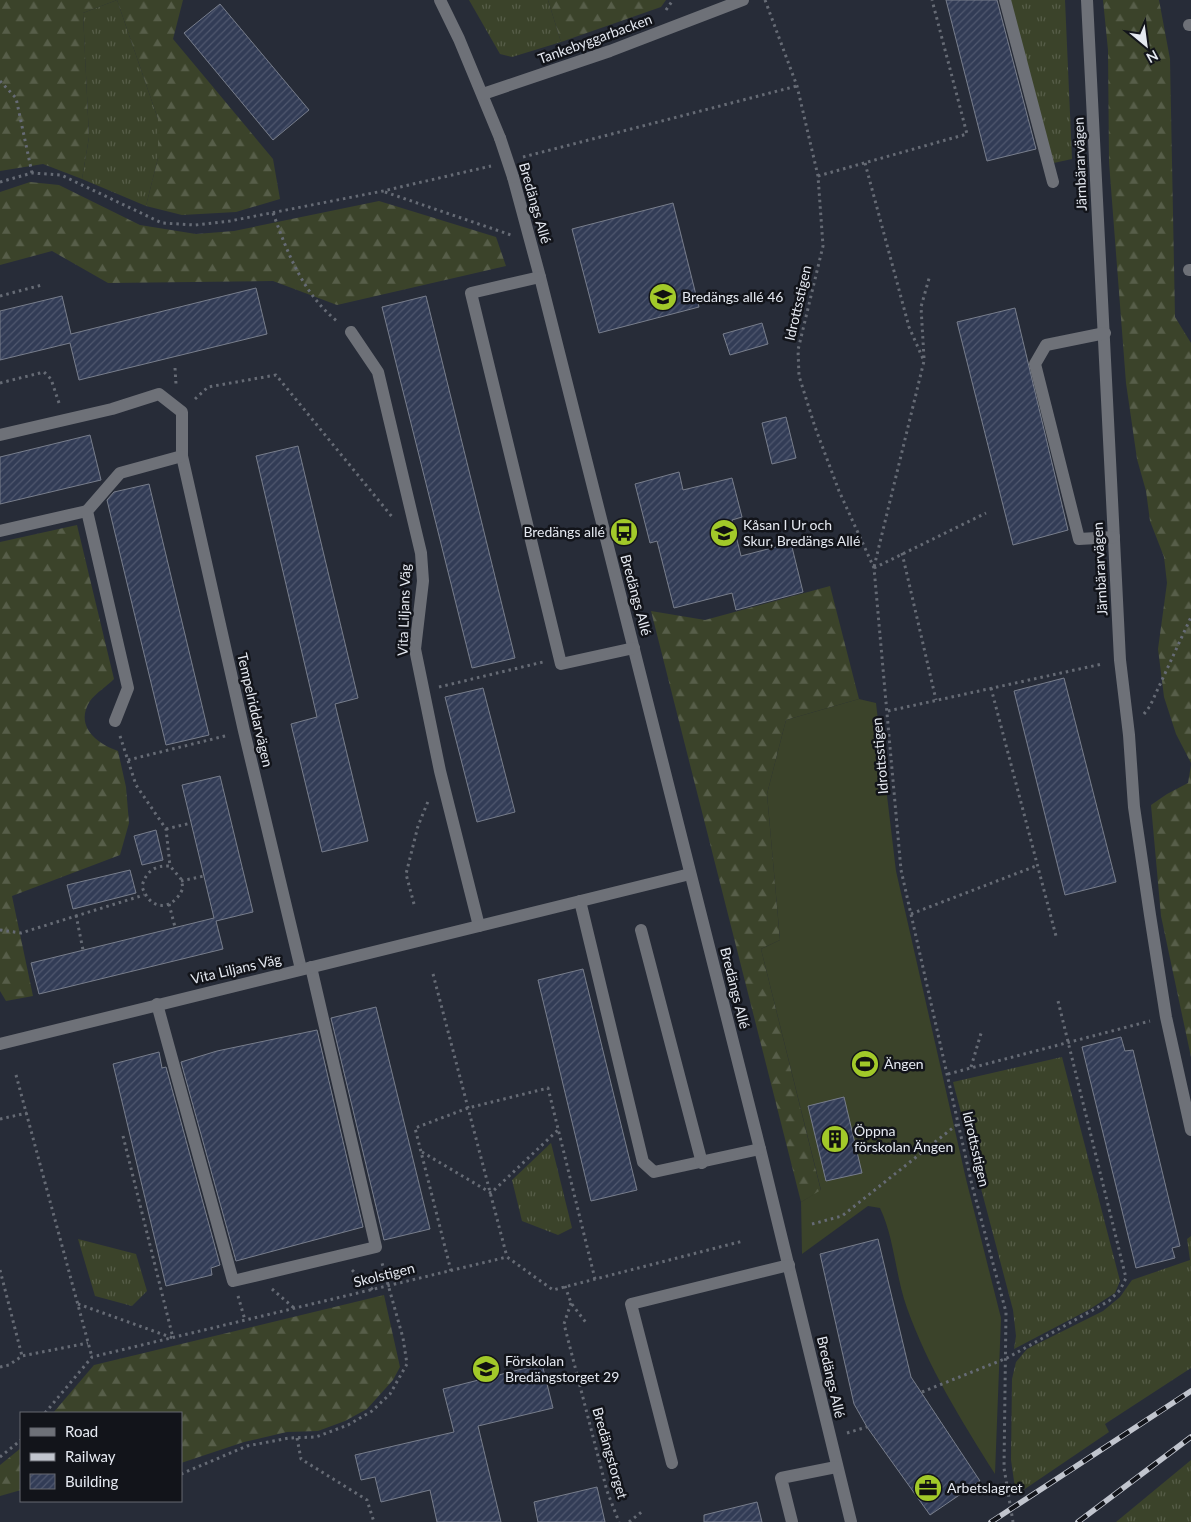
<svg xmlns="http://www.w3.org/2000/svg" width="1191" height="1522" font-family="Lato,sans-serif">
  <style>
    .grass { fill: url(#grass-tufts) }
    .forest { fill: url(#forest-firs) }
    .garden { fill: #3b432a }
    .building { fill: url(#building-hatch); stroke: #787e8c }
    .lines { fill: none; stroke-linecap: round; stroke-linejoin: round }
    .path { stroke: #666b75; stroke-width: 3; stroke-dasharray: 2.5 4; stroke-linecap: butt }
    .minor { stroke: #6e7178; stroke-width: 12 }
    .rail-casing { stroke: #c1c5ce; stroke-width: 5.5 }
    .rail { stroke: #12141a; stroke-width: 4; stroke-dasharray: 11; stroke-linecap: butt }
    .minor-bridge { stroke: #6e7178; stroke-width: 12 }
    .labels { text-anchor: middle; stroke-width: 5; stroke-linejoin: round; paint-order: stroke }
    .street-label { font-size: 14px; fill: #e5e9f1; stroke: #12141a }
    .poi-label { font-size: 14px; fill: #e5e9f1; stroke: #12141a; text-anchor: start }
  </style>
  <defs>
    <pattern id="grass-tufts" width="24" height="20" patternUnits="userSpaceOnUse" patternTransform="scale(1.25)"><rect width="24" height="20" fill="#3b432a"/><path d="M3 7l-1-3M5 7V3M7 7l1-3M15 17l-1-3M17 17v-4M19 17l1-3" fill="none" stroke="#575e49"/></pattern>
    <pattern id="forest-firs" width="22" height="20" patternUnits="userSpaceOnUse" patternTransform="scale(1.25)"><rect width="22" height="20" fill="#3b432a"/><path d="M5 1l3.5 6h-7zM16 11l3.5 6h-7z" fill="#575e49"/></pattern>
    <pattern id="building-hatch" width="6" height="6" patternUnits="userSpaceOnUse" patternTransform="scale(1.25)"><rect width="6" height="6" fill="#323c56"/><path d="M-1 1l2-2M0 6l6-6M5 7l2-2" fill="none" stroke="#50586f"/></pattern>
  </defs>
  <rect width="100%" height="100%" fill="#272c38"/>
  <g class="grass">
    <path d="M117 0 158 119V158L146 206 82 179 89 137 83 13Z"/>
    <path d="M469 0H548L561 42 512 57 500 54Z"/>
    <path d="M1008 0H1065L1072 159 1049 164Z"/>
    <path d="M1062 1057 1120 1281 1115 1293 1090 1309 1014 1349 1016 1336 1013 1310 953 1082Z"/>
    <path d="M551 1143 572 1228 558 1235 522 1221 512 1180Z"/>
    <path d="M1191 1236V1368L1105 1424 1109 1432 1016 1495 1011 1460 1012 1379 1016 1362 1027 1349 1103 1311 1120 1297 1132 1280 1190 1260 1187 1239Z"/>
    <path d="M78 1239 136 1254 147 1291 132 1306 95 1296Z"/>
    <path d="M1191 1460V1522H1116Z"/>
  </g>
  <g class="forest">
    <path d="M0 0H183L173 39 273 159 280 199 236 212 182 215 146 206 158 158V119L117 0 83 13 89 137 82 179 43 164 0 171Z"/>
    <path d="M548 0H666L661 7 561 42Z"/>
    <path d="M1103 0H1159L1170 59 1175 317 1191 343V763L1176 734 1164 697 1158 649 1167 583 1164 557 1150 521 1146 491 1137 459 1126 383 1109 162 1108 50Z"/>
    <path d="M30 182 59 185 140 225 196 234 234 231 379 201 496 237 506 266 337 305 273 281 108 283 52 251 0 265V192Z"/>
    <path d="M77 525 114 679C107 686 96 693 90 701 74 726 97 744 118 751L126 787 129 823 120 855 12 896 33 996 6 1001 0 991V542Z"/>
    <path d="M830 586 859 699 786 720 767 794 780 940 761 949 821 1191 801 1202 651 611 705 620Z"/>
    <path d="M1191 765V1057L1161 916 1151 805 1167 794 1188 783Z"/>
    <path d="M384 1295 400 1367 393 1380 367 1409 345 1421 318 1431 287 1432 244 1442 181 1463V1413H53L94 1365Z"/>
    <path d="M21 1448V1490L0 1496V1465Z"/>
  </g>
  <path class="garden" d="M859 699 876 703 896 871 966 1179 1001 1318 995 1474C961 1420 928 1367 907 1308 895 1275 895 1240 880 1208L868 1206 802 1254 801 1202 821 1190 761 949 780 940 767 794 786 720Z"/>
  <g class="building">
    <path d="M946 0H997L1036 149 987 161Z"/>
    <path d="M220 4 309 110 273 140 184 33Z"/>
    <path d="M673 203 699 307 599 333 572 229Z"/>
    <path d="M256 288 267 334 79 380 70 343 0 360V311L62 296 71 334Z"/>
    <path d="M426 296 515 658 472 668 382 307Z"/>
    <path d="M1015 308 1068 530 1013 545 957 322Z"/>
    <path d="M762 323 768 344 730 355 723 334Z"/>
    <path d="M786 417 796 458 772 464 762 423Z"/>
    <path d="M90 435 101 480 0 504V457Z"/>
    <path d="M298 446 358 698 335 704 368 841 322 852 291 724 317 717 256 456Z"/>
    <path d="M679 472 683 490 732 478 742 517 732 520 741 556 791 543 803 592 736 610 732 593 674 608 657 541 650 543 635 484Z"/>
    <path d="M149 484 209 735 166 745 107 500 114 492Z"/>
    <path d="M1064 678 1116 882 1065 895 1014 691Z"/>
    <path d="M483 688 515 812 477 822 445 697Z"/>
    <path d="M220 776 253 912 216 921 223 949 39 994 31 963 214 918 182 785Z"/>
    <path d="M156 830 163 860 142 865 134 836Z"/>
    <path d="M130 870 136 893 73 909 67 885Z"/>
    <path d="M583 969 637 1190 591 1201 538 980Z"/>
    <path d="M376 1007 430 1229 384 1240 331 1018Z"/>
    <path d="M317 1030 363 1227 236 1261 181 1062 217 1051Z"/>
    <path d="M1121 1037 1125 1051 1133 1050 1180 1246 1172 1248 1175 1258 1136 1268 1082 1047Z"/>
    <path d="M159 1052 162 1068 166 1067 220 1265 211 1268 212 1275 166 1286 113 1064Z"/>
    <path d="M844 1097 862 1173 826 1181 808 1106Z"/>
    <path d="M878 1239 911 1377 980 1481 930 1515 867 1427 854 1404 820 1254Z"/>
    <path d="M542 1364 553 1408 478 1426 501 1522H437L430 1490 381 1502 375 1477 361 1480 355 1455 454 1432 443 1389Z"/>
    <path d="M597 1487 605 1522H538L534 1502Z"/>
    <path d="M757 1502 762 1522H704V1515Z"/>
  </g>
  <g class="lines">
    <g class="path">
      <path d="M765 0 797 86 818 176 823 246 798 350 799 376 815 427 839 491 874 568 901 870 972 1185 1006 1312 1004 1468 1013 1522"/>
      <path d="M666 10 673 0"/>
      <path d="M0 81 16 98 32 173"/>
      <path d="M523 157 797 86"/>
      <path d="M865 163 909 327 924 361 874 567"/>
      <path d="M818 176 967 134 932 0"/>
      <path d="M0 182 32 173 61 175 162 223 195 225 230 221 383 191 491 166"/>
      <path d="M385 192 511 235"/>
      <path d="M273 213C288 254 303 294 338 322"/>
      <path d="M0 296 42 285"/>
      <path d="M924 358 921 307 930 275"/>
      <path d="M175 368 176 384"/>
      <path d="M0 383 44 372 51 379 59 403"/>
      <path d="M195 399 208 387 276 375 393 518"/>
      <path d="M902 553 936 700"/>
      <path d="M874 568 986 513"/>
      <path d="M439 687 543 662"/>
      <path d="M991 688 1056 936"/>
      <path d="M888 711 1102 664"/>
      <path d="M1144 714 1150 706 1191 617"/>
      <path d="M120 736 136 785 166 829 170 866C154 865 146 872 142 886 149 911 173 912 183 888L181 879 170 866"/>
      <path d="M128 760 229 735"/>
      <path d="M166 829 191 823"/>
      <path d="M181 881 204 876"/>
      <path d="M169 904 175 927"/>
      <path d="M414 904 406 874 418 826 429 799"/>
      <path d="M911 914 1036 866"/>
      <path d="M76 915 83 950"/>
      <path d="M0 930 21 933 144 895"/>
      <path d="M433 974 507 1257"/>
      <path d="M971 1067 982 1030"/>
      <path d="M948 1074 1150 1021"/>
      <path d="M16 1075 92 1357"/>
      <path d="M0 1119 27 1113"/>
      <path d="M123 1136 173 1338"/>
      <path d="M422 1152 491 1193 558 1130"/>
      <path d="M812 1224 842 1216 959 1123"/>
      <path d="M0 1270 22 1356"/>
      <path d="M352 1270 373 1290"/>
      <path d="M451 1271 415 1128 468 1108 548 1088 595 1279"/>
      <path d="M565 1286 571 1303 587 1324"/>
      <path d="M272 1289 294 1308"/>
      <path d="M238 1296 245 1320"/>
      <path d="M571 1303 564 1324 607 1491 619 1522"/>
      <path d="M78 1304 173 1338"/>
      <path d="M0 1367 9 1365 22 1356 88 1343"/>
      <path d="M922 1392 1007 1358 1109 1301 1120 1290 1126 1278 1058 1001"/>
      <path d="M45 1413 92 1357 507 1257 553 1290 743 1241"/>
      <path d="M847 1433 867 1427"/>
      <path d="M297 1438 301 1459 367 1500 374 1522"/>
      <path d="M0 1457 21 1440"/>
      <path d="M181 1474 247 1446 289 1438 316 1437 348 1425 372 1411 390 1394 407 1364 403 1338 382 1263"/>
      <path d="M629 1522 644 1510"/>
    </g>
    <g class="minor">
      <path d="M440 0 459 39 500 138"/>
      <path d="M1005 0 1053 182"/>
      <path d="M1087 0 1120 660 1129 735 1134 807 1150 915 1166 1017 1191 1130"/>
      <path d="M1189 25H1191"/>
      <path d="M483 94 610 51 743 0"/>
      <path d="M513 177 540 277 760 1149 851 1522"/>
      <path d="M1189 270H1191"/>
      <path d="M540 277 471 293 561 664 634 648"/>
      <path d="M351 332 378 372 421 553 423 581 415 649 440 771 479 926"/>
      <path d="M1105 333 1046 345 1035 364 1079 539 1114 537"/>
      <path d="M0 435 112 409 159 394 182 412V456L244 731 301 969"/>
      <path d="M0 531 87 511"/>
      <path d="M115 721 128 688 87 511 120 473 182 456"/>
      <path d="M580 901 643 1162 654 1172 760 1149"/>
      <path d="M641 930 702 1163"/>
      <path d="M157 1004 233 1281 376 1247 311 967"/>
      <path d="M0 1044 690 874"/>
      <path d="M672 1463 631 1304 789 1265"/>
      <path d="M792 1522 781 1478 836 1467"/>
    </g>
    <defs>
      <g id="rail">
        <path d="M991 1522 1191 1391"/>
        <path d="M1078 1522 1191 1437"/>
      </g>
    </defs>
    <use href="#rail" class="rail-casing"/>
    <use href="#rail" class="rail"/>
    <path class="minor-bridge" d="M500 138 513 177"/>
  </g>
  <defs>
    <symbol id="school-disc" viewBox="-11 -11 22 22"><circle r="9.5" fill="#a2c929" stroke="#12141a"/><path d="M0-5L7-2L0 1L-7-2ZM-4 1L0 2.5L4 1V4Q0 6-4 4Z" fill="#111"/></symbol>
    <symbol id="bus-disc" viewBox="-11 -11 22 22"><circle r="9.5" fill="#a2c929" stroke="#12141a"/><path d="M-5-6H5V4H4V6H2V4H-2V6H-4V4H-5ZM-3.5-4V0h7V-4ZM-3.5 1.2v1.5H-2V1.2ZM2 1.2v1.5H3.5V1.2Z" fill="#111"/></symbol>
    <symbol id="stadium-disc" viewBox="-11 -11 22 22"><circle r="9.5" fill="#a2c929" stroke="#12141a"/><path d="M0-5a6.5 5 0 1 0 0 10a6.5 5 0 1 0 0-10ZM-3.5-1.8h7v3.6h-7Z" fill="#111"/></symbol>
    <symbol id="building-disc" viewBox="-11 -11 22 22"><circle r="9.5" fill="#a2c929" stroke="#12141a"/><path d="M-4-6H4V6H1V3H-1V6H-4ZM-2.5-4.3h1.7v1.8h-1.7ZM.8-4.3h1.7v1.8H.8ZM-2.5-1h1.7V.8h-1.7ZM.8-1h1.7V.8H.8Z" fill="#111"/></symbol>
    <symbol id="office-disc" viewBox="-11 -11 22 22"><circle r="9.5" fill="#a2c929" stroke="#12141a"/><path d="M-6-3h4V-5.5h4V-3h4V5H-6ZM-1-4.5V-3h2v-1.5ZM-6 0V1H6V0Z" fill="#111"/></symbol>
  </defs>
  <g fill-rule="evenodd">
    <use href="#school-disc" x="647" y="281" width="32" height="32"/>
    <use href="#bus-disc" x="608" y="516" width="32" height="32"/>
    <use href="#school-disc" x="708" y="517" width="32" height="32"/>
    <use href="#stadium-disc" x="849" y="1048" width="32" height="32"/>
    <use href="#building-disc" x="819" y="1123" width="32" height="32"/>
    <use href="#school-disc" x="470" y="1353" width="32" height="32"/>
    <use href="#office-disc" x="912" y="1472" width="32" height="32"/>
  </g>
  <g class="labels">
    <g class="street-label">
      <text transform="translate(595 39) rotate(-20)" y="5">Tankebyggarbacken</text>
      <text transform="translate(1080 164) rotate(-92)" y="5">Järnbärarvägen</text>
      <text transform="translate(535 203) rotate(74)" y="5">Bredängs Allé</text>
      <text transform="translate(798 303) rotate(-77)" y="5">Idrottsstigen</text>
      <text transform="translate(1100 569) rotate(-93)" y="5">Järnbärarvägen</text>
      <text transform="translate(636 595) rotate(75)" y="5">Bredängs Allé</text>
      <text transform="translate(404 610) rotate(-88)" y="5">Vita Liljans Väg</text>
      <text transform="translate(255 710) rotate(77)" y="5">Tempelriddarvägen</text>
      <text transform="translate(880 756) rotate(-95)" y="5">Idrottsstigen</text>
      <text transform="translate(236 969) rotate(-13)" y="5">Vita Liljans Väg</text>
      <text transform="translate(735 988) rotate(76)" y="5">Bredängs Allé</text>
      <text transform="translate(976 1149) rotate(77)" y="5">Idrottsstigen</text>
      <text transform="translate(384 1275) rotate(-14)" y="5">Skolstigen</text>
      <text transform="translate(831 1377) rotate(77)" y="5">Bredängs Allé</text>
      <text transform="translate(610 1453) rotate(74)" y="5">Bredängstorget</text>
    </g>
    <g class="poi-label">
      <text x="682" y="302">Bredängs allé 46</text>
      <text x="743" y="530">Kåsan I Ur och<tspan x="743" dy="16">Skur, Bredängs Allé</tspan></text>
      <text x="605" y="537" text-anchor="end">Bredängs allé</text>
      <text x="884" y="1069">Ängen</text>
      <text x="854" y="1136">Öppna<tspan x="854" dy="16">förskolan Ängen</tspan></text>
      <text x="505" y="1366">Förskolan<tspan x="505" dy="16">Bredängstorget 29</tspan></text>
      <text x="947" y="1493">Arbetslagret</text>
    </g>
  </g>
  <rect x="20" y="1412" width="162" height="90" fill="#12141a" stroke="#666970"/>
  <rect x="30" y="1428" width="25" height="8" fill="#6e7178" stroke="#666970"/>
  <text x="65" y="1437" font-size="15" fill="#e5e9f1">Road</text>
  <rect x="30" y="1453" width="25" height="8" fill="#c1c5ce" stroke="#666970"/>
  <text x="65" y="1462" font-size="15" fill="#e5e9f1">Railway</text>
  <rect x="30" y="1474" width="25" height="15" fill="url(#building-hatch)" stroke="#666970"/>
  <text x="65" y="1487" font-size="15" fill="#e5e9f1">Building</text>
  <g transform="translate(1146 45) rotate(151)" stroke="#12141a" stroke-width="4" paint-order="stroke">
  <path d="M0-4L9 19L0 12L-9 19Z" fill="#e5e9f1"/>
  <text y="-8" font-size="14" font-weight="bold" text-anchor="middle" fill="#e5e9f1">N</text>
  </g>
</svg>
